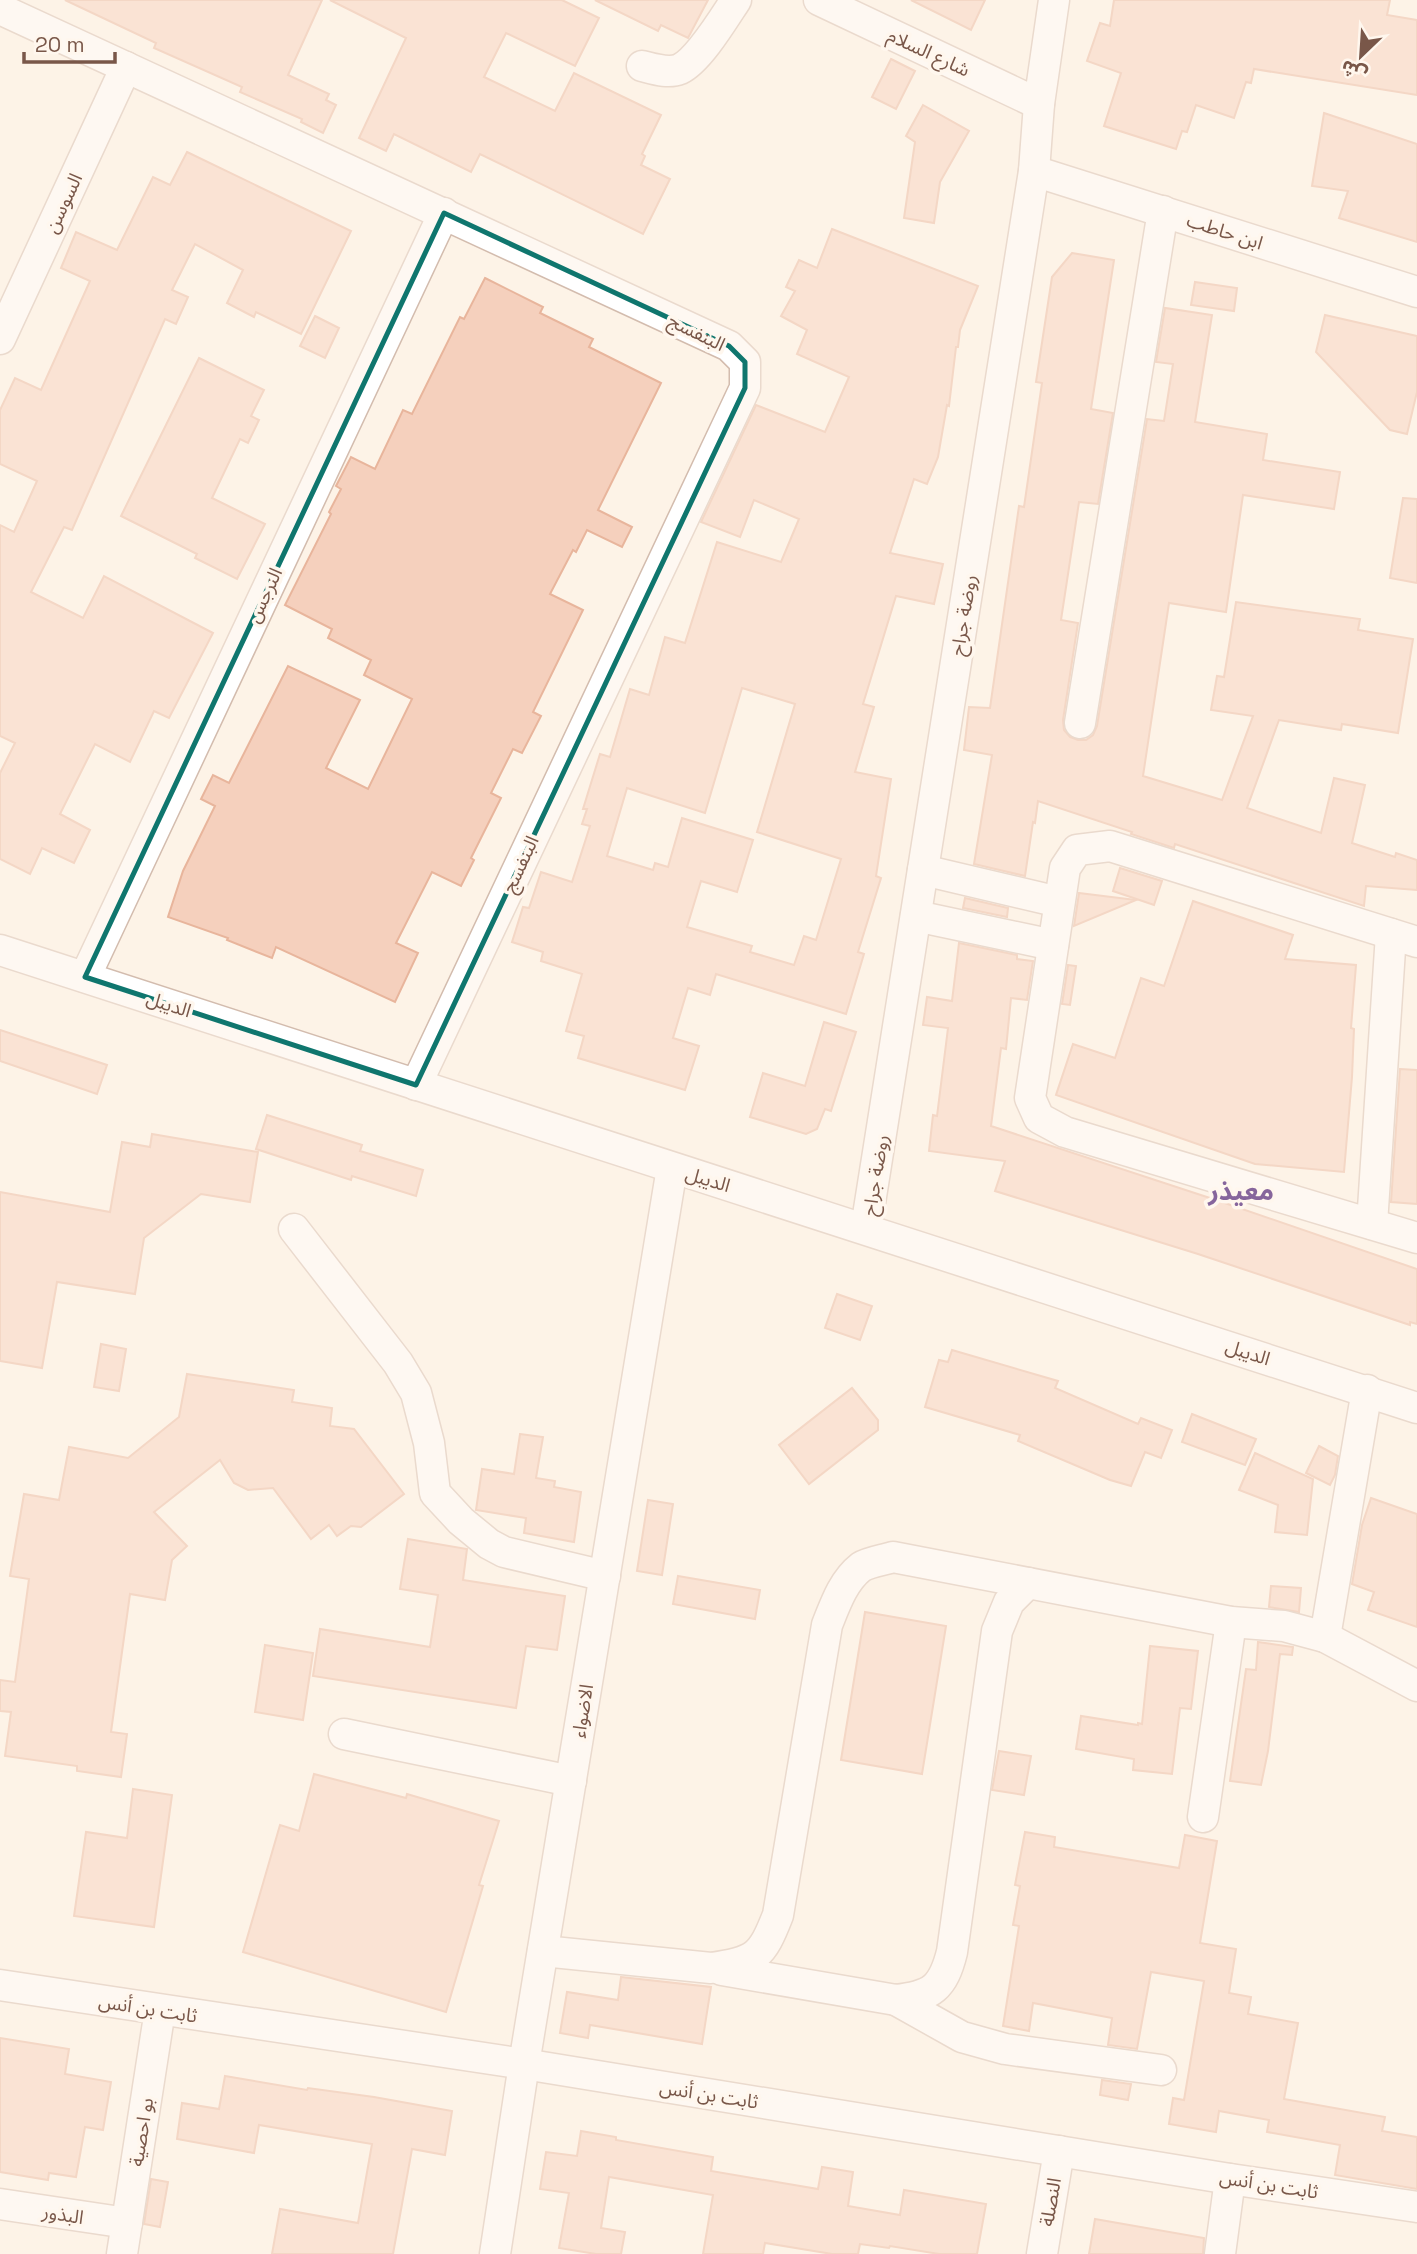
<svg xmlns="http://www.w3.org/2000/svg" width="1417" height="2254" font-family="'Space Grotesk','Noto Sans Arabic',sans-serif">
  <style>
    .building { fill: #f5d0bd; stroke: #e8b59c; stroke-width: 2; fill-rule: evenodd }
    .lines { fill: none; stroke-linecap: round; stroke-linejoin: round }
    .minor-casing { stroke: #d3bcae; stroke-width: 33 }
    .minor { stroke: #fff; stroke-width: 30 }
    .marked { fill: none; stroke: #0f766e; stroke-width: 5; stroke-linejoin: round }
    .labels { text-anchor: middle; stroke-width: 7; stroke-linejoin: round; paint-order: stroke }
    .street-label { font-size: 19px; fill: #795749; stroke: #fff7ee }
    .district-label { font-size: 26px; font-weight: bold; fill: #86659c; stroke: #fff7ee }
  </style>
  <rect width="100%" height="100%" fill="#fdf3e7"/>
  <g class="building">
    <path d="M65 0H322L288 75 329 94 326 100 336 105 323 133 301 122 302 119 240 92 242 87 154 48 156 43Z"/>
    <path d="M330 0H562L599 18 575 66 506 33 484 77 555 111 574 73 661 115 642 154 645 156 641 165 670 179 643 234 480 154 471 172 394 134 386 151 359 138 406 38Z"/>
    <path d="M595 0H708L688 38 661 25 658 31Z"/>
    <path d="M911 0H985L971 30Z"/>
    <path d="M1114 0H1390L1387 15 1417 20V95L1254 69 1251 83 1246 82 1234 118 1196 105 1187 132 1182 131 1176 149 1104 126 1121 73 1087 61 1100 23 1110 26Z"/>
    <path d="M891 59 915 71 896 109 872 97Z"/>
    <path d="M923 105 969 131 940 182 934 223 904 218 915 142 906 136Z"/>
    <path d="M1324 113 1417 144V242L1339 218 1348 191 1312 186Z"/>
    <path d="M187 152 351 231 301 334 256 312 254 317 227 303 243 270 195 244 172 290 188 297 176 324 165 319 72 530 64 527 31 592 83 618 104 576 213 633 169 718 154 711 130 762 95 744 60 814 90 830 74 863 42 848 30 874 0 859V773L15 743 0 736V525L14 532 37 481 0 464V410L15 378 41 390 90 281 61 268 76 232 117 250 153 177 170 185Z"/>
    <path d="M832 229 978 286 960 330 958 347H956L949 406 947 405 938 457 927 484 914 479 890 553 943 564 934 604 896 596 863 704 874 707 855 772 891 779 876 876 881 878 858 952 864 954 846 1014 716 974 710 995 688 988 673 1038 699 1046 685 1090 578 1058 584 1036 566 1031 582 974 541 961 543 952 512 942 523 907 529 908 541 872 572 882 590 826 582 824 587 809H583L600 754 610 757 630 689 649 695 665 637 685 643 717 542 781 562 799 519 754 500 740 537 701 522 756 405 825 432 849 377 797 354 807 330 781 316 795 291 786 287 799 260 817 268ZM742 688 795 704 757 832 841 859 816 940 804 936 794 965 750 952 752 946 687 927 701 881 737 892 753 840 682 818 668 867 655 863 653 870 607 856 627 788 705 813Z"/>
    <path d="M1072 253 1114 260 1091 409 1113 413 1098 504 1079 502 1061 620 1078 623 1063 720 1064 730 1070 737 1078 740H1086L1093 735 1097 726 1147 419 1164 421 1173 364 1156 362 1165 308 1212 315 1195 422 1267 434 1263 460 1340 472 1334 509 1243 495 1226 612 1169 603 1143 776 1222 800 1253 716 1211 710 1217 676 1224 677 1236 602 1360 619 1358 630 1413 639 1398 733 1342 724 1341 730 1279 720 1247 808 1321 833 1334 778 1365 785 1352 843 1395 857 1396 853 1417 860V890L1366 886 1364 906 1175 844 1174 848 1131 834 1132 832 1038 801 1035 823 1033 822 1025 876 974 864 992 755 964 750 969 707 990 708 1019 506 1024 507 1042 383 1036 382 1052 277Z"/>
    <path d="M485 278 543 307 540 313 593 339 589 347 661 383 598 510 632 527 622 547 587 530 576 552 573 550 550 594 583 610 533 712 541 716 522 753 513 749 491 793 501 798 471 858 474 860 461 886 432 872 396 943 418 953 395 1002 276 947 272 958 227 940 228 938 168 917 183 871 215 806 201 799 213 775 229 783 288 666 360 700 326 768 368 789 412 699 364 675 371 660 328 638 332 629 285 605 331 514 329 512 341 489 336 486 351 457 375 469 403 410 412 414 460 317 464 319Z"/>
    <path d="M1195 282 1237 288 1234 311 1191 305Z"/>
    <path d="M1325 315 1417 336V392L1407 434 1390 430 1316 352Z"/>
    <path d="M315 316 339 328 325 358 300 346Z"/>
    <path d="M199 358 264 390 251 416 259 420 248 443 240 439 212 498 265 524 237 579 195 558 197 554 121 516Z"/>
    <path d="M1403 498 1417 499V583L1390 578Z"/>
    <path d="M1120 868 1162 881 1154 905 1113 891Z"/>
    <path d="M1079 893 1136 900 1074 926Z"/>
    <path d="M965 898 1008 908 1007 917 963 908Z"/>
    <path d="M1193 901 1293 935 1285 959 1356 965 1351 1028 1354 1029 1352 1077 1344 1172 1255 1164 1056 1095 1073 1044 1115 1058 1141 978 1164 986Z"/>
    <path d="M959 943 1017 955V959L1033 961 1027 1000 1011 998 1006 1049 1001 1048 991 1126 1216 1200 1417 1269V1324L1410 1322V1325L1198 1254 995 1191 1005 1161 929 1151 933 1115 937 1116 948 1028 923 1025 927 997 952 1001Z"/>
    <path d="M1068 965 1076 966 1070 1005 1062 1004Z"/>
    <path d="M824 1022 856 1032 831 1111 825 1109 817 1129 806 1134 750 1117 763 1073 805 1086Z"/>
    <path d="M0 1030 107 1065 97 1094 0 1061Z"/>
    <path d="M1400 1069 1417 1070V1204L1391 1202Z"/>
    <path d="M267 1115 362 1145 360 1151 423 1170 416 1196 352 1176 351 1180 256 1149Z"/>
    <path d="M152 1134 258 1152 250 1202 201 1194 144 1238 135 1294 57 1282 42 1368 0 1361V1192L110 1212 122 1142 150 1147Z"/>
    <path d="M837 1294 872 1306 860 1340 825 1328Z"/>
    <path d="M101 1344 126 1349 119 1391 94 1387Z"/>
    <path d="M952 1350 1058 1381 1055 1388 1138 1424 1141 1418 1172 1430 1161 1458 1145 1452 1131 1486 1110 1480 1018 1441 1020 1435 925 1407 939 1360 948 1362Z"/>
    <path d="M187 1374 294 1390 292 1402 332 1408 330 1426 354 1429 404 1494 361 1527 351 1526 337 1536 329 1525 311 1539 273 1488 248 1490 234 1483 220 1460 154 1512 187 1546 172 1560 165 1600 130 1594 111 1732 127 1734 121 1777 77 1771V1766L5 1756 11 1712 0 1711V1680L15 1682 29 1579 10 1576 24 1494 59 1500 69 1447 128 1458 179 1417Z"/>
    <path d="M852 1388 878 1420V1430L809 1484 779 1445Z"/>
    <path d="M1192 1414 1256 1439 1245 1465 1182 1442Z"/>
    <path d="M520 1434 543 1437 536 1478 555 1481 554 1487 581 1492 574 1542 524 1533 526 1518 476 1510 482 1469 514 1474Z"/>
    <path d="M1319 1446 1338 1456 1335 1475 1330 1485 1306 1473Z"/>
    <path d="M1255 1453 1313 1479 1307 1535 1275 1532 1278 1505 1239 1490Z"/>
    <path d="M1371 1498 1417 1514V1627L1368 1610 1374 1592 1352 1584 1362 1525Z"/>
    <path d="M648 1500 673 1504 662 1575 637 1571Z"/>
    <path d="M408 1539 467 1549 463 1580 565 1596 557 1650 526 1646 516 1708 313 1676 320 1629 430 1647 438 1595 400 1589Z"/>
    <path d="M678 1576 760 1590 755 1619 673 1604Z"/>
    <path d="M1271 1586 1301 1588 1299 1612 1269 1607Z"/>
    <path d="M865 1612 946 1626 922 1774 841 1760Z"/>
    <path d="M1258 1642 1293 1647 1292 1655 1280 1654 1268 1751 1261 1785 1230 1781 1246 1669 1256 1670Z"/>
    <path d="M265 1645 313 1653 303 1720 255 1712Z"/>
    <path d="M1150 1646 1198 1651 1191 1709 1180 1708 1172 1774 1133 1770 1134 1759 1076 1749 1081 1716 1138 1725V1723L1142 1724Z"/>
    <path d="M999 1751 1031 1756 1024 1795 992 1790Z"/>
    <path d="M314 1774 406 1798 407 1794 499 1821 479 1885 483 1886 446 2012 243 1952 280 1825 299 1831Z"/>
    <path d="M133 1789 172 1795 154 1927 74 1916 86 1832 127 1838Z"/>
    <path d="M1025 1832 1055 1837 1054 1847 1179 1868 1185 1835 1217 1841 1200 1943 1236 1949 1229 1993 1251 1997 1248 2014 1298 2023 1284 2099 1385 2117 1382 2131 1417 2137V2189L1335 2175 1340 2145 1267 2132 1269 2120 1219 2111 1216 2132 1169 2124 1173 2098 1184 2100 1204 1981 1151 1972 1137 2049 1108 2045 1112 2018 1033 2003 1029 2031 1003 2026 1019 1926 1013 1925 1020 1886 1015 1885Z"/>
    <path d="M621 1977 711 1987 702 2044 590 2025 588 2038 560 2033 567 1992 618 2000Z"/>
    <path d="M0 2038 69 2049 65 2074 111 2082 103 2130 85 2127 76 2177 49 2173 48 2180 0 2172Z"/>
    <path d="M225 2076 307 2090 308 2088 374 2097 452 2111 445 2155 412 2149 393 2254H272L280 2209 358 2223 372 2144 259 2125 254 2153 177 2139 182 2103 219 2109Z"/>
    <path d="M1102 2080 1131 2084 1128 2100 1100 2095Z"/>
    <path d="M581 2131 616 2137V2140L713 2157 711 2171 818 2189 822 2167 853 2172 848 2206 900 2215 904 2190 986 2204 977 2254H939L890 2246 889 2248 860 2244 858 2254H832L765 2243 763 2254H703L713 2195 609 2177 601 2228 625 2232 621 2254H596L559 2248 569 2193 540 2189 546 2152 577 2156Z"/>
    <path d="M151 2179 168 2182 160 2227 144 2224Z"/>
    <path d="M1095 2219 1204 2238 1203 2254H1089Z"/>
  </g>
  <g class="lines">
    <defs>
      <g id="minor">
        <path d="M819 0 1039 104"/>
        <path d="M0 9 729 346 745 362V388L416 1085"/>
        <path d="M642 66C654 69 668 74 680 69 699 60 724 18 736 0"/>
        <path d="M1034 171 1417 292"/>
        <path d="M0 339 126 67"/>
        <path d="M1080 723 1163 211"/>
        <path d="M923 870 1059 902"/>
        <path d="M916 916 1053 945"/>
        <path d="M1417 942 1110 846 1077 850 1065 868 1030 1098 1039 1118 1065 1132 1417 1238"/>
        <path d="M0 950 1417 1408"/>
        <path d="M85 977 444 213"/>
        <path d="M1372 1224 1391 934"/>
        <path d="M866 1228 1034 171 1039 104 1054 0"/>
        <path d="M294 1229 398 1363 416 1393 429 1443 435 1493 461 1521 489 1544 504 1552 605 1576"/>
        <path d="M1325 1637 1367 1390"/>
        <path d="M344 1734 571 1781"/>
        <path d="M1203 1817 1231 1622"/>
        <path d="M543 1951 711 1968C756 1962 762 1956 778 1915L827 1625C835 1605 843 1581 861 1567 869 1562 884 1560 893 1557L1231 1622 1284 1626 1325 1637 1417 1686"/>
        <path d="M722 1970 896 2000C932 1996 943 1988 952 1952L997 1631 1009 1602 1028 1583"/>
        <path d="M0 1985 524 2064 1230 2179 1417 2207"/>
        <path d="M896 2000 962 2037 1005 2049 1161 2070"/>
        <path d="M0 2204 127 2223"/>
        <path d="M122 2254 160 2010"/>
        <path d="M495 2254 524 2064 672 1168"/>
        <path d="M1042 2254 1059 2151"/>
        <path d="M1220 2254 1230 2179"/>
      </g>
    </defs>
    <use href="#minor" class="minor-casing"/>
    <use href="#minor" class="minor"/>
  </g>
  <path d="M0 0H1417V2254H0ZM444 213 729 346 745 362V388L416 1085 85 977Z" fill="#fdf3e7" fill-opacity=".55" fill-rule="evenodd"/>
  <path class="marked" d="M444 213 729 346 745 362V388L416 1085 85 977Z"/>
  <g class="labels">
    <g class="street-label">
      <text transform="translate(929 52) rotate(25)" y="7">شارع السلام</text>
      <text transform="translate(63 203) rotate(-65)" y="7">السوسن</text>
      <text transform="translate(1225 231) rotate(18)" y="7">ابن حاطب</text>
      <text transform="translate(697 332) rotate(26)" y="7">البنفسج</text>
      <text transform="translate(264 595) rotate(-65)" y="7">النرجس</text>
      <text transform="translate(963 615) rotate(-81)" y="7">روضة جراح</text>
      <text transform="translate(520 864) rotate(-65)" y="7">البنفسج</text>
      <text transform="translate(169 1004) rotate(18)" y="7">الديبل</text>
      <text transform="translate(875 1175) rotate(-81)" y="7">روضة جراح</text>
      <text transform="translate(708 1179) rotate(17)" y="7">الديبل</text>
      <text transform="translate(1248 1352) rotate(18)" y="7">الديبل</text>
      <text transform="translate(582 1711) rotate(-81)" y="7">الاضواء</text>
      <text transform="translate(148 2008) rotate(9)" y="7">ثابت بن أنس</text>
      <text transform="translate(709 2094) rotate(9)" y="7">ثابت بن أنس</text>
      <text transform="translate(141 2132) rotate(-81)" y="7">بو احصية</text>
      <text transform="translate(1269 2184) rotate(9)" y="7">ثابت بن أنس</text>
      <text transform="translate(1050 2202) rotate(-80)" y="7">النصلة</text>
      <text transform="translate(63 2214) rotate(9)" y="7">البذور</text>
    </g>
    <g class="district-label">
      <text x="1241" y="1200">معيذر</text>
    </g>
  </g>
  <g transform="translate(1361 56) rotate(205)" stroke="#fff7ee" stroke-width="5" paint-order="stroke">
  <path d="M0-5L12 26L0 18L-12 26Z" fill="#795749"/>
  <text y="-10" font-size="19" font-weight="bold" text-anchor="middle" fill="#795749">ش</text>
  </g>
  <path d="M24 52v10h91v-10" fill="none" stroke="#795749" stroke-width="3.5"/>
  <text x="35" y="52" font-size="21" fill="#795749" stroke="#fff7ee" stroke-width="5" paint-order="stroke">20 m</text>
</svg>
